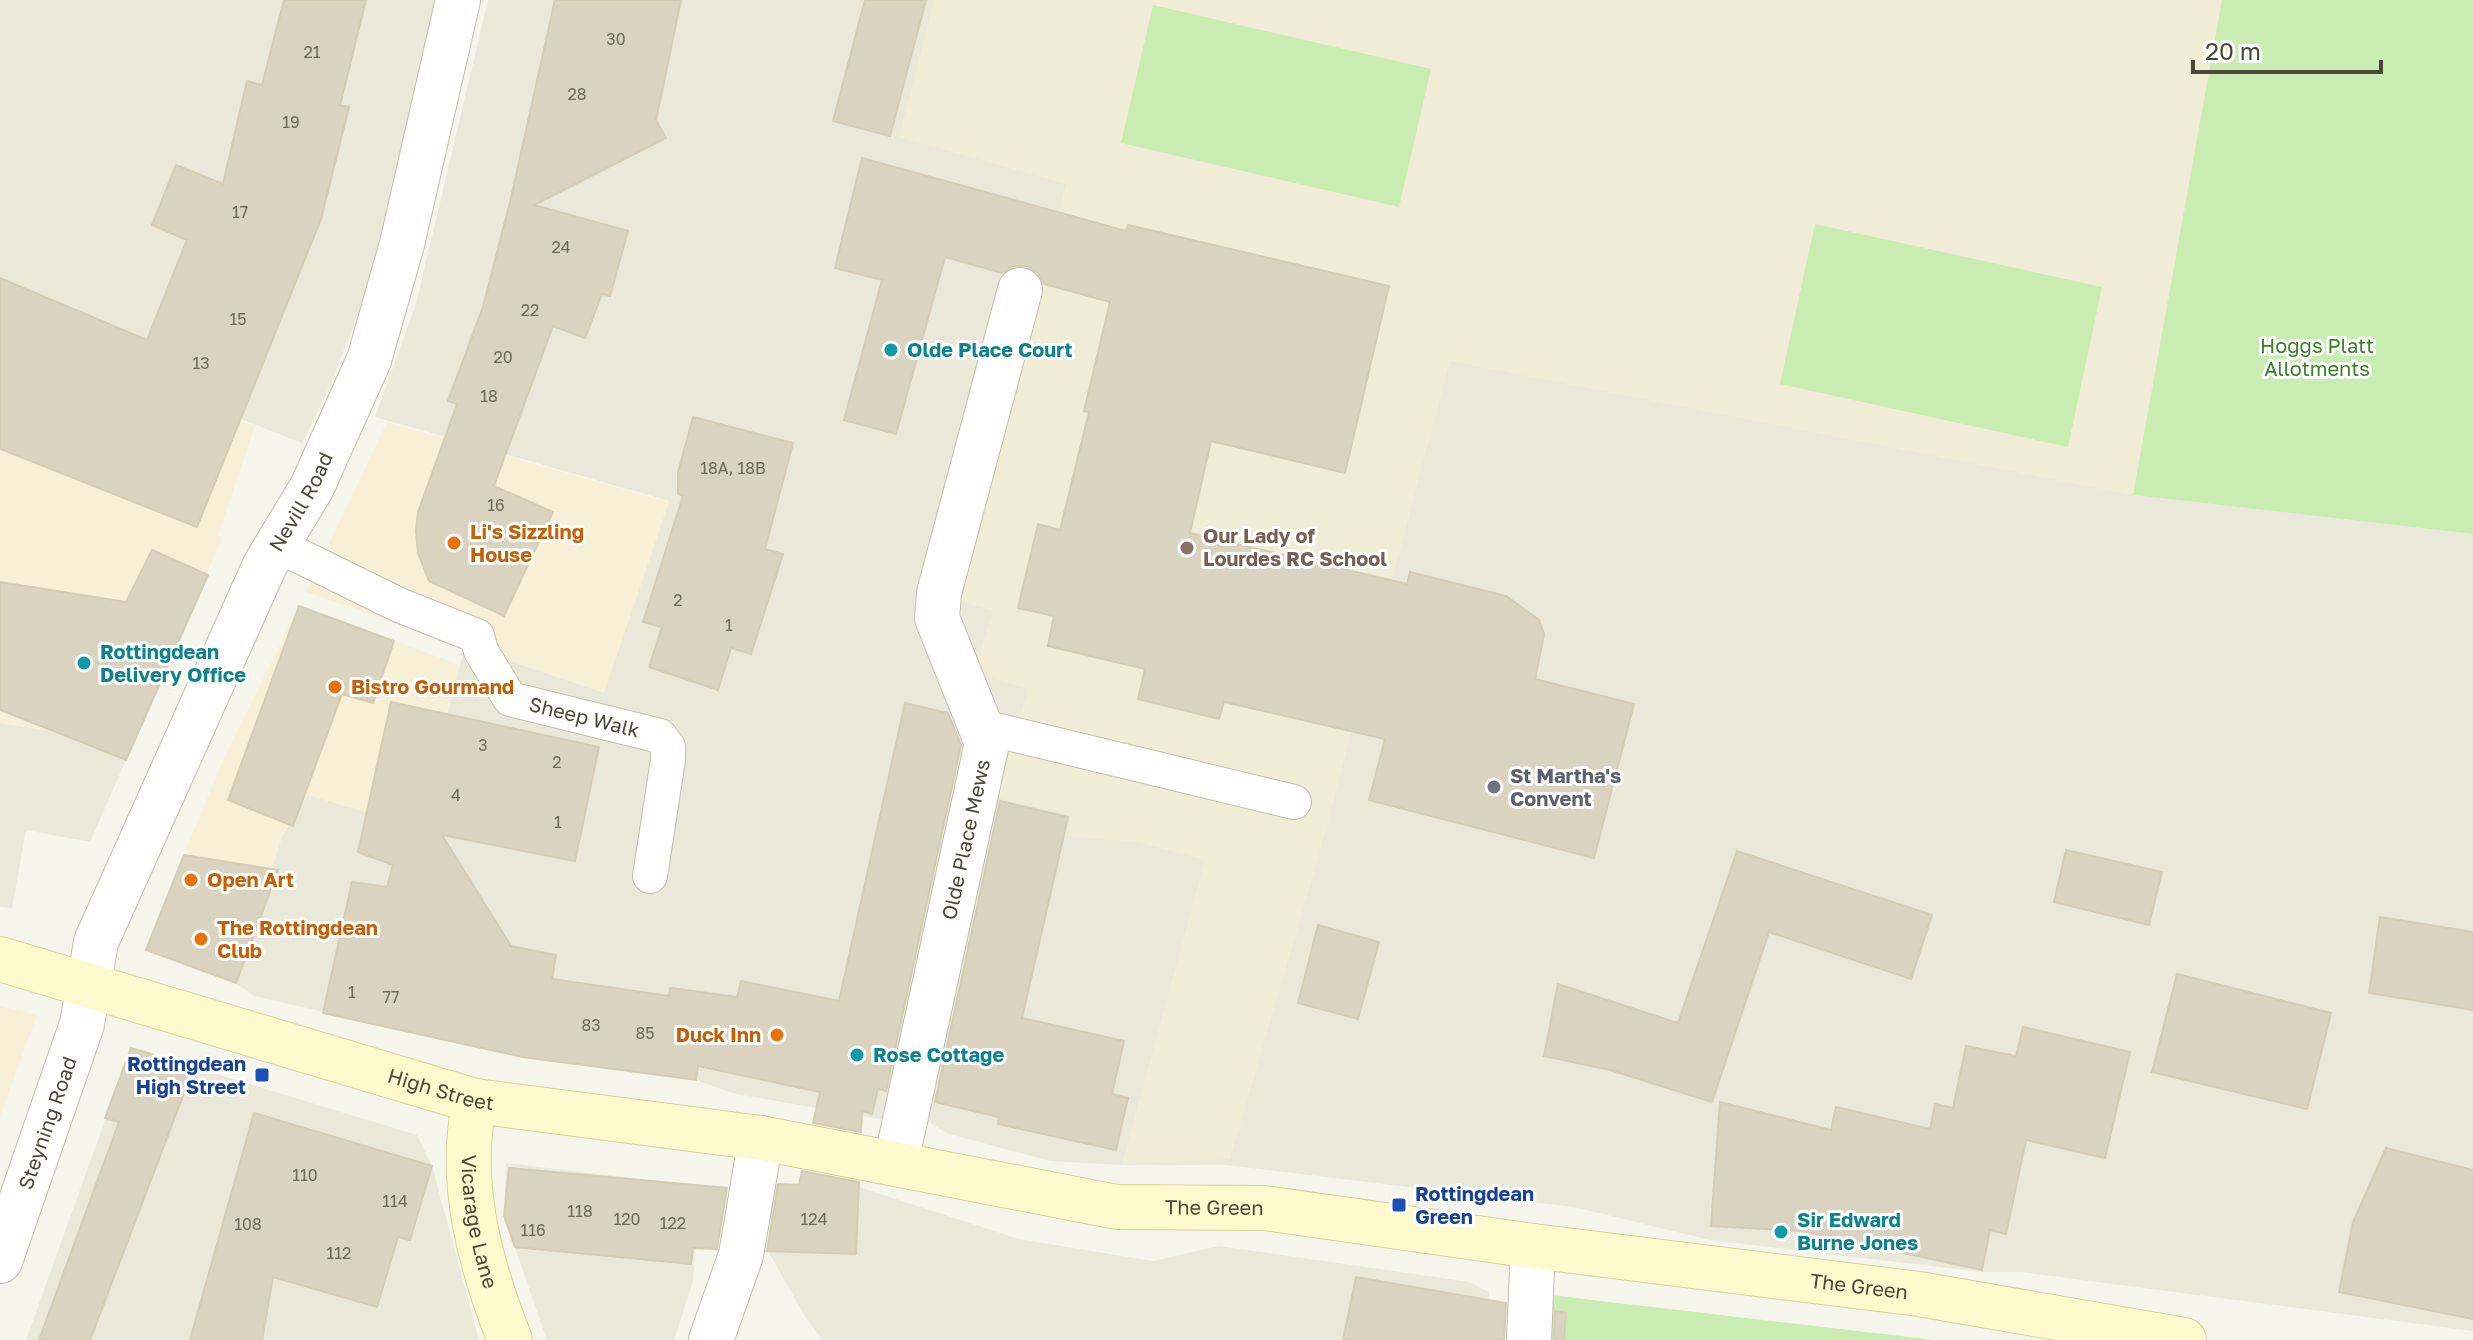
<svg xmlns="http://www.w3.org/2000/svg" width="2473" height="1340" font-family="'Golos Text',sans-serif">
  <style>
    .residential { fill: #eae8d9 }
    .commercial { fill: #f8efd7 }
    .education { fill: #f0ecd5 }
    .green { fill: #c9ecb3 }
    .building { fill: #d9d3c0; stroke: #d4ccb3; stroke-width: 2 }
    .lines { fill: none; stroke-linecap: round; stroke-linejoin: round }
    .lane-casing { stroke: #c3bead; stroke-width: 36 }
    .street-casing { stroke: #c3bead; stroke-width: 46 }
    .secondary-casing { stroke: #d8d19a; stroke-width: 46 }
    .lane { stroke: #fff; stroke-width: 34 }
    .street { stroke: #fff; stroke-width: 44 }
    .secondary { stroke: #fffacd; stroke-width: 44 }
    .culture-dot { fill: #0f9aa8; stroke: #fff; stroke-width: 3 }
    .food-dot { fill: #e8710a; stroke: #fff; stroke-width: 3 }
    .education-dot { fill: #8d6e63; stroke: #fff; stroke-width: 3 }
    .worship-dot { fill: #6b7280; stroke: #fff; stroke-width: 3 }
    .transit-dot { fill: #1a4fb4; stroke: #fff; stroke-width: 3 }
    .labels { text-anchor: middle; stroke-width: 6; stroke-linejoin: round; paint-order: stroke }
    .number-label { font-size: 16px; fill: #6e6a5a }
    .park-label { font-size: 20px; fill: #3c8127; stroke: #fff }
    .culture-label { font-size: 20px; font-weight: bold; fill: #0d838f; stroke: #fff; text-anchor: start }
    .street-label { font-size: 20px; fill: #4b4738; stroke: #fff }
    .food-label { font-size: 20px; font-weight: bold; fill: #c56008; stroke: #fff; text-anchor: start }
    .education-label { font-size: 20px; font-weight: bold; fill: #785e54; stroke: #fff; text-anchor: start }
    .worship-label { font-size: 20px; font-weight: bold; fill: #5b616d; stroke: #fff; text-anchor: start }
    .transit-label { font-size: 20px; font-weight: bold; fill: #164399; stroke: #fff; text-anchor: end }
  </style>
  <rect width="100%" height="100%" fill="#f6f5eb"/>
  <g class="residential">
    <path d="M0 0H437L371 282 328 390 302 443 0 325Z"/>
    <path d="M488 0H2222L2133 495 2473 534V1331L2021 1272H1982L1710 1240 1574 1207 1227 1165H1122L1050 1161 946 1133 926 1120 880 1119 736 1094 693 1079 536 1060 254 996 236 983 256 932 255 924 282 836 308 795 417 827 466 643 669 501 375 417 416 304Z"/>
    <path d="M0 723 46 730 126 760 90 842 26 830 12 908 0 907Z"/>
    <path d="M131 1048 417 1135 432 1166 479 1340H26Z"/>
    <path d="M506 1163 700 1186 693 1281 674 1340H547L504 1216Z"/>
    <path d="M772 1184 859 1187 1019 1239 1153 1261 1219 1246 1470 1282 1489 1292 1484 1333 1496 1340H823L807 1320 768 1251Z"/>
  </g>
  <g class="commercial">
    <path d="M0 325 255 426 218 535 222 538 126 760 46 730 0 723Z"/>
    <path d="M387 422 669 502 604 693 306 592Z"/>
    <path d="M299 606 460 665 417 827 308 795 282 836 255 924 169 890 224 758Z"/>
    <path d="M0 1006 37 1015 0 1116Z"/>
  </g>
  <path class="education" d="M934 0H2222L2133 495 1450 361 1319 855 1230 1159 1122 1164 1205 860 1137 842 1066 836 1071 815 997 798 1028 689 973 673 993 611 959 601 1066 184 899 137Z"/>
  <g class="green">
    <path d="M2222 0H2473V534L2133 495Z"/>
    <path d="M1153 5 1431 69 1399 207 1121 143Z"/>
    <path d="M1815 224 2102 287 2068 447 1780 384Z"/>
    <path d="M1550 1295 1935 1340H1547Z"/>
  </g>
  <g class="building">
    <path d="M284 0H366L340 105 349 107 321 219 197 527 0 449V278L147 340 187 240 152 225 176 165 223 184 247 81 262 85Z"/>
    <path d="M555 0H681L656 120 666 138 534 205 628 231 610 296 602 294 585 338 553 326 494 486 553 512 504 616 429 581 418 553 416 531 418 512 457 404 448 401 483 307 511 198Z"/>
    <path d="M865 0H926L890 136 833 121Z"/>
    <path d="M862 158 1126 231 1128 225 1389 286 1345 473 1211 441 1190 533 1407 584 1410 572 1506 596 1539 620 1544 634 1535 679 1634 704 1594 858 1369 800 1385 739 1224 702 1219 719 1138 699 1145 669 1048 646 1054 616 1018 608 1038 524 1060 530 1089 412 1084 411 1110 302 1044 284 1038 273 1027 266H1013L1002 273 945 257 896 434 844 420 882 280 835 268Z"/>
    <path d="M693 417 793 443 765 549 783 554 751 654 731 648 718 690 649 667 662 627 643 622 683 496 678 494V473Z"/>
    <path d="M152 550 208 575 126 760 0 710V582L126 602Z"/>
    <path d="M299 606 394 641 373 703 342 694 293 826 228 800Z"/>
    <path d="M391 702 599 747 575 861 442 835 511 946 556 955 552 979 669 996 670 988 737 997 741 981 839 1001 905 703 948 713 961 745 886 1091 878 1089 872 1114 862 1111 861 1132 813 1123 820 1092 698 1066 696 1080 523 1057 323 1013 352 882 387 887 393 865 358 852Z"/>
    <path d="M1000 801 1068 817 1022 1018 1124 1041 1112 1094 1128 1098 1116 1150 998 1124 999 1117 935 1102Z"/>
    <path d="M2066 850 2162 872 2149 925 2054 902Z"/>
    <path d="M1737 851 1932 915 1911 979 1769 932 1712 1102 1610 1070 1544 1056 1558 984 1678 1023Z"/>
    <path d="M184 855 278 870 236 983 146 950Z"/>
    <path d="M2380 917 2473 932V1010L2369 993Z"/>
    <path d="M1318 925 1379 942 1358 1019 1298 1003Z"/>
    <path d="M2177 974 2331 1013 2307 1109 2152 1072Z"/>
    <path d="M2023 1027 2130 1052 2105 1158 2026 1140 2006 1234 1990 1230 1982 1270 1802 1231 1711 1226 1720 1102 1831 1130 1836 1107 1930 1129 1935 1104 1953 1108 1966 1046 2016 1056Z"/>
    <path d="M131 1048 194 1067 90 1340H39L119 1122 105 1118Z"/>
    <path d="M254 1113 432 1166 410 1240 398 1237 377 1307 273 1277 262 1340H190Z"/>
    <path d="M2386 1148 2473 1170V1319L2339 1292 2353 1222Z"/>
    <path d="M509 1168 727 1188 717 1249 693 1248 691 1264 515 1247 504 1216Z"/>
    <path d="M802 1171 859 1182 856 1254 767 1251 778 1184 799 1185Z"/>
    <path d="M1356 1277 1506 1303 1504 1340H1343Z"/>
    <path d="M1555 1311 1566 1313 1564 1340H1554Z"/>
  </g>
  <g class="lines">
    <defs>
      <g id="lane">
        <path id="s1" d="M277 545 399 605 477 636 481 651 510 699 660 736 668 747V760L650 876"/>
        <path d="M979 726 1294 802"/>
      </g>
      <g id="street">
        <path id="s2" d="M896 1162 987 743 937 618 939 593 1020 290"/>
        <path id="s3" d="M0 1261 82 1024 96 942 265 565 312 487 369 360 402 244 458 0"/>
        <path d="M711 1340 741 1255 761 1138"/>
        <path d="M1529 1340 1533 1246"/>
      </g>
      <g id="secondary">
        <path id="s4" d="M0 959 475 1101 761 1138 1117 1207 1264 1208 1533 1246 1919 1294 2184 1340"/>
        <path id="s5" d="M475 1101C457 1180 480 1265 510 1340"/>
      </g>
    </defs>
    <use href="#lane" class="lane-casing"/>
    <use href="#street" class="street-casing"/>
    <use href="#secondary" class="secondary-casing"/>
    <use href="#lane" class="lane"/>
    <use href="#street" class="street"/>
    <use href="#secondary" class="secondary"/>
  </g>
  <g class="culture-dot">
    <circle cx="891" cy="350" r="8"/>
    <circle cx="84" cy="663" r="8"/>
    <circle cx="857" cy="1055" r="8"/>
    <circle cx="1781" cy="1232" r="8"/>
  </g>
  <g class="food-dot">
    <circle cx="454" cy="543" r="8"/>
    <circle cx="335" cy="687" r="8"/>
    <circle cx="191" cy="880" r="8"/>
    <circle cx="201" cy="939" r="8"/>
    <circle cx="777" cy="1035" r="8"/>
  </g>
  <circle class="education-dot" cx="1187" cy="548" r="8"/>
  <circle class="worship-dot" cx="1494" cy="787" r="8"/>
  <g class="transit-dot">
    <rect x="254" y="1067" width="16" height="16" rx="4"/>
    <rect x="1391" y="1197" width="16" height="16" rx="4"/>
  </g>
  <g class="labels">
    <g class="number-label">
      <text x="616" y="45">30</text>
      <text x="312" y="58">21</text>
      <text x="577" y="100">28</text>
      <text x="291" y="128">19</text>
      <text x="240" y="218">17</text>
      <text x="561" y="253">24</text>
      <text x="530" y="316">22</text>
      <text x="238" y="325">15</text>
      <text x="503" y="363">20</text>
      <text x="201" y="369">13</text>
      <text x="489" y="402">18</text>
      <text x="733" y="474">18A, 18B</text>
      <text x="496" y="511">16</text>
      <text x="678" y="606">2</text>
      <text x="729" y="631">1</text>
      <text x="483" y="751">3</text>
      <text x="557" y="768">2</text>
      <text x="456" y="801">4</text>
      <text x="558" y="828">1</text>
      <text x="352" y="998">1</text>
      <text x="391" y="1003">77</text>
      <text x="591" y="1031">83</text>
      <text x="645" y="1039">85</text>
      <text x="305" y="1181">110</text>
      <text x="395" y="1207">114</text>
      <text x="580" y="1217">118</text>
      <text x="627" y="1225">120</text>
      <text x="814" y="1225">124</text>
      <text x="673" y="1229">122</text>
      <text x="248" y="1230">108</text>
      <text x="533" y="1236">116</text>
      <text x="339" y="1259">112</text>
    </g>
    <g class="park-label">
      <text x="2317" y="353">Hoggs Platt<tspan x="2317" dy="23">Allotments</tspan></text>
    </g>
    <g class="culture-label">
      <text x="907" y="357">Olde Place Court</text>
      <text x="100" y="659">Rottingdean<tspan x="100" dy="23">Delivery Office</tspan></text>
      <text x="873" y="1062">Rose Cottage</text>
      <text x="1797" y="1227">Sir Edward<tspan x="1797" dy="23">Burne Jones</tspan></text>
    </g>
    <g class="street-label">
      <text dy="7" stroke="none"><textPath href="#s3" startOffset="820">Nevill Road</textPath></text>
      <text dy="7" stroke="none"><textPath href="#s1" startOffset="368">Sheep Walk</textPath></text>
      <text dy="7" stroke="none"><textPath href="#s2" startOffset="330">Olde Place Mews</textPath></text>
      <text dy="7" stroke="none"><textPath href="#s4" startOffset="460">High Street</textPath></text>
      <text dy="7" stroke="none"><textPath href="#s3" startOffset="146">Steyning Road</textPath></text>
      <text dy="7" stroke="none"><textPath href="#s4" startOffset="1244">The Green</textPath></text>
      <text dy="7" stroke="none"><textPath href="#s5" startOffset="122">Vicarage Lane</textPath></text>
      <text dy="7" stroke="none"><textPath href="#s4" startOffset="1894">The Green</textPath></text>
    </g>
    <g class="food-label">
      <text x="470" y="539">Li's Sizzling<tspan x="470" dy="23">House</tspan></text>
      <text x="351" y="694">Bistro Gourmand</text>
      <text x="207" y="887">Open Art</text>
      <text x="217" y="935">The Rottingdean<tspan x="217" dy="23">Club</tspan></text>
      <text x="761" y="1042" text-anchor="end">Duck Inn</text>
    </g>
    <g class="education-label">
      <text x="1203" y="543">Our Lady of<tspan x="1203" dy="23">Lourdes RC School</tspan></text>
    </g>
    <g class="worship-label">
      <text x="1510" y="783">St Martha's<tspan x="1510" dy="23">Convent</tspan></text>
    </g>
    <g class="transit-label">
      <text x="246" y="1071">Rottingdean<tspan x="246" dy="23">High Street</tspan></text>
      <text x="1415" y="1201" text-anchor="start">Rottingdean<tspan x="1415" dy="23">Green</tspan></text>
    </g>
  </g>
  <path d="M2193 60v12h188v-12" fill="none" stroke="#4b4738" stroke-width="4"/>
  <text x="2205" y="60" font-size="24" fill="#4b4738" stroke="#ffffff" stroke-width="6" paint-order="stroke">20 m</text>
</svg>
